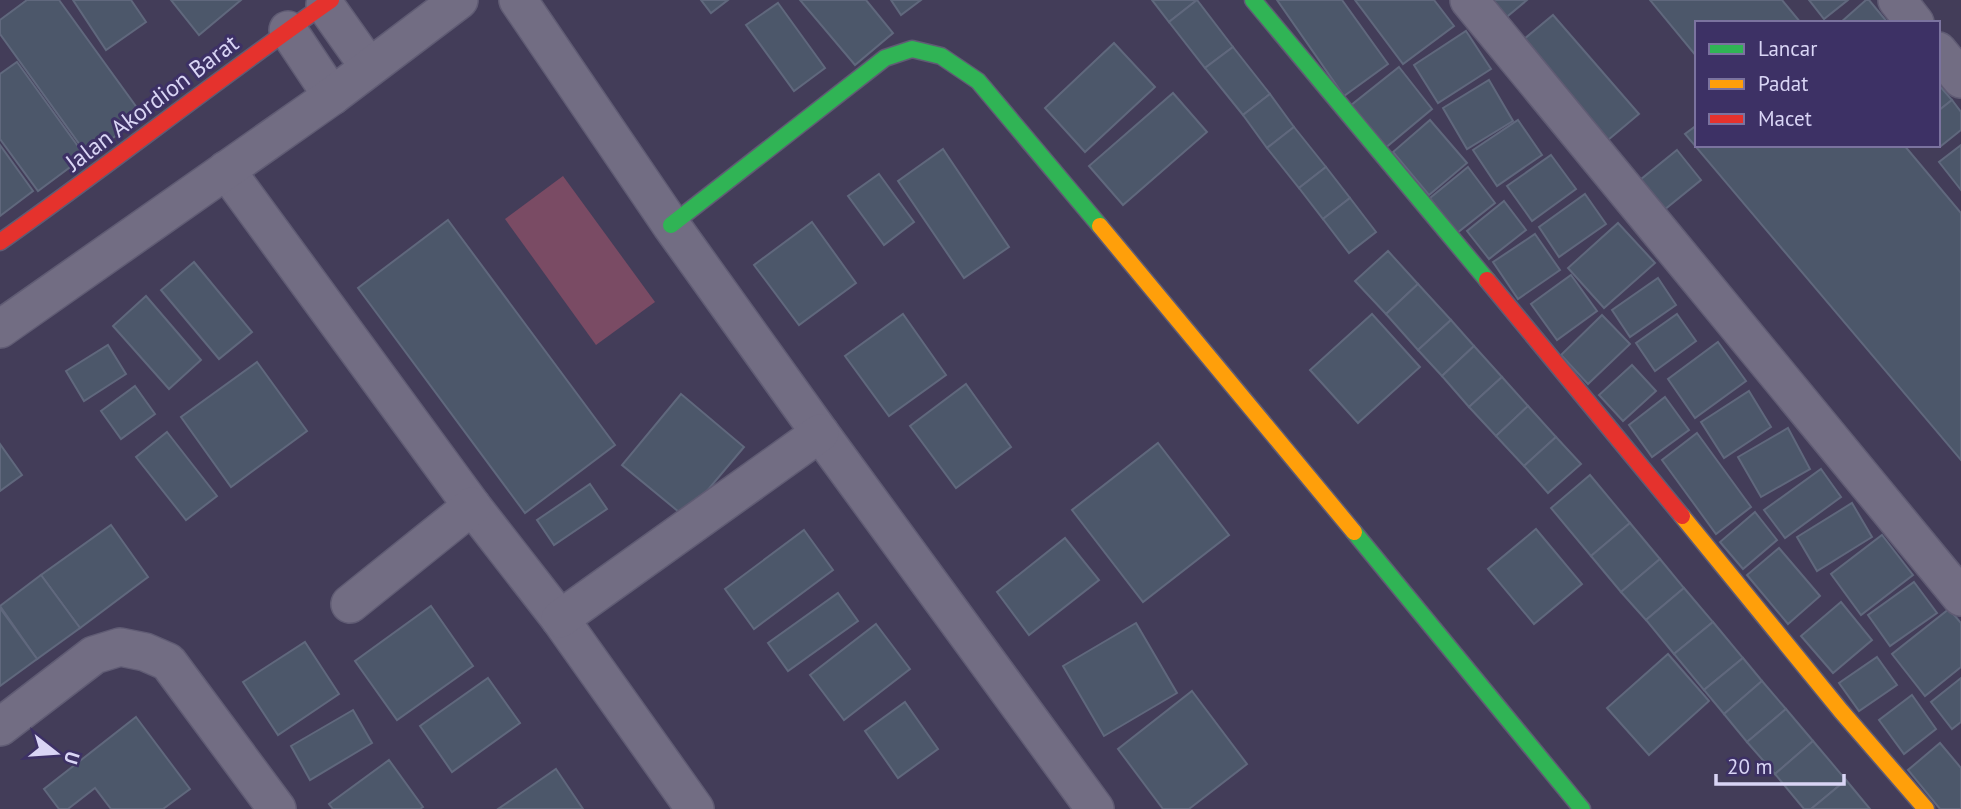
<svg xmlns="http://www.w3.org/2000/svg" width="1961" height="809" font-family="'PT Sans',sans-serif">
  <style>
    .green { fill: #7a4b64 }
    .building { fill: #4c576a; stroke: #60687d; stroke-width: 2 }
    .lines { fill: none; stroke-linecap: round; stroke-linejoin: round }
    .street-casing { stroke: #605c74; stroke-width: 40 }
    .fast-casing { stroke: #605c74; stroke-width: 19 }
    .slow-casing { stroke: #605c74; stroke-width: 19 }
    .jam-casing { stroke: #605c74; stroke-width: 19 }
    .street { stroke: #726d83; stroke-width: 37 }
    .fast { stroke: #30b455; stroke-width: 16 }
    .slow { stroke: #ff9f0a; stroke-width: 16 }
    .jam { stroke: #e5322d; stroke-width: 16 }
    .labels { text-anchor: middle; stroke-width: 6; stroke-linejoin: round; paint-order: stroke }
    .street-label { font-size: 24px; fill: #d9d5f5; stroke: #3d3165 }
  </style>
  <rect width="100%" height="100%" fill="#433d59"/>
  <path class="green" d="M563 176 655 302 596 345 505 219Z"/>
  <g class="building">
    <path d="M27 0H59L143 116 88 156 0 34V20Z"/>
    <path d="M73 0H131L146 22 106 50Z"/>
    <path d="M171 0H241L199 35Z"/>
    <path d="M701 0H728L711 13Z"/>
    <path d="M800 0H866L893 33 855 65Z"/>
    <path d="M891 0H921L901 15Z"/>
    <path d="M1152 0H1197L1169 22Z"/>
    <path d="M1197 0 1233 47 1205 68 1169 22Z"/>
    <path d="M1277 0H1342L1388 64 1344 96Z"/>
    <path d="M1355 0H1434L1454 26 1403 64Z"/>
    <path d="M1487 0H1527L1503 20Z"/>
    <path d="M1650 0H1782L1801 23H1697V57Z"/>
    <path d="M1809 0H1848L1824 19Z"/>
    <path d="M1866 0H1869L1888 23H1840Z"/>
    <path d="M778 3 825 68 794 91 746 25Z"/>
    <path d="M1553 15 1639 114 1602 145 1517 45Z"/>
    <path d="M1466 31 1491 69 1438 103 1414 65Z"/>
    <path d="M1114 43 1155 87 1085 152 1045 108Z"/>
    <path d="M1233 47 1270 94 1243 115 1205 68Z"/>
    <path d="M17 62 85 156 38 191 0 139V74Z"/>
    <path d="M1399 67 1432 109 1384 149 1350 106Z"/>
    <path d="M1489 80 1513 121 1467 149 1443 108Z"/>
    <path d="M1938 84 1952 100 1938 111Z"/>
    <path d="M1173 93 1207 132 1123 205 1089 166Z"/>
    <path d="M1270 94 1294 127 1267 148 1243 115Z"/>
    <path d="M1952 100 1961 112V130L1941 146 1938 144V111Z"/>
    <path d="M1430 120 1467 163 1429 195 1393 152Z"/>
    <path d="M1518 120 1542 155 1497 186 1473 150Z"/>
    <path d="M1697 125V145H1904L1961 213V460L1685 134Z"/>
    <path d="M1294 127 1326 167 1299 188 1267 148Z"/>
    <path d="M0 145 33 191 0 216Z"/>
    <path d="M1961 145V190L1939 162Z"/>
    <path d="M943 149 1009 247 964 278 898 181Z"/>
    <path d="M1677 150 1701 180 1664 210 1640 180Z"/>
    <path d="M1551 155 1576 189 1532 221 1507 186Z"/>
    <path d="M1326 167 1350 198 1323 219 1299 188Z"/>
    <path d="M1468 167 1495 203 1457 233 1430 198Z"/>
    <path d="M879 174 914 222 884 245 848 196Z"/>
    <path d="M1585 194 1606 224 1559 257 1539 227Z"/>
    <path d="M1350 198 1376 232 1349 253 1323 219Z"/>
    <path d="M1504 201 1526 230 1489 259 1467 231Z"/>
    <path d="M448 220 615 445 525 513 358 288Z"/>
    <path d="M812 222 856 283 799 325 754 265Z"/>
    <path d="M1618 223 1655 263 1604 308 1568 268Z"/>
    <path d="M1535 234 1560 270 1518 299 1493 262Z"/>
    <path d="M1388 251 1418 284 1386 314 1355 281Z"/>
    <path d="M194 262 252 332 219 359 161 290Z"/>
    <path d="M1571 275 1597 311 1557 340 1531 304Z"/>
    <path d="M1658 278 1676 305 1630 337 1612 310Z"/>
    <path d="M1418 284 1451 320 1418 350 1386 314Z"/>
    <path d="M146 296 201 360 169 389 113 326Z"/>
    <path d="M903 314 946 375 889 416 845 356Z"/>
    <path d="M1372 314 1420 367 1358 423 1310 370Z"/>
    <path d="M1677 314 1696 341 1655 371 1636 343Z"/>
    <path d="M1602 315 1630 344 1588 384 1561 355Z"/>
    <path d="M1451 320 1474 346 1442 376 1418 350Z"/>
    <path d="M1718 342 1746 381 1695 418 1668 379Z"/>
    <path d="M108 345 126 374 84 401 66 371Z"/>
    <path d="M1474 346 1502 377 1469 407 1442 376Z"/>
    <path d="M257 362 307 431 231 487 181 417Z"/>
    <path d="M1632 365 1656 391 1623 421 1599 395Z"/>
    <path d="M1502 377 1528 406 1496 436 1469 407Z"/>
    <path d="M966 384 1011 447 956 488 910 426Z"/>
    <path d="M135 386 155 414 121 439 101 411Z"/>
    <path d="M1749 391 1771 427 1724 458 1701 422Z"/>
    <path d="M681 394 744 447 685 517 622 465Z"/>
    <path d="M1665 397 1689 430 1652 457 1629 425Z"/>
    <path d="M1528 406 1556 437 1524 466 1496 436Z"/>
    <path d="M1788 428 1810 469 1761 497 1738 457Z"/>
    <path d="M167 432 217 496 186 520 136 457Z"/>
    <path d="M1697 433 1751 507 1716 534 1662 460Z"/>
    <path d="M1556 437 1581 464 1548 493 1524 466Z"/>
    <path d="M1158 443 1229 535 1143 602 1072 510Z"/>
    <path d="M0 444 22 475 0 491Z"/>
    <path d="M1821 469 1841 497 1785 538 1764 510Z"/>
    <path d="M1590 475 1630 523 1591 556 1551 508Z"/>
    <path d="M590 484 607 509 554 545 537 520Z"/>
    <path d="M1852 503 1872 537 1817 571 1797 537Z"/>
    <path d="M1755 512 1777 540 1743 569 1720 542Z"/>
    <path d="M1630 523 1660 559 1621 592 1591 556Z"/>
    <path d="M111 525 148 577 80 628 41 575Z"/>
    <path d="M1536 529 1582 584 1534 624 1488 569Z"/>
    <path d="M804 530 833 570 754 629 725 589Z"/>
    <path d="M1882 535 1913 575 1861 615 1831 574Z"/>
    <path d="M1065 538 1099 580 1029 635 997 592Z"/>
    <path d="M1779 548 1820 596 1788 624 1747 575Z"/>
    <path d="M1660 559 1684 588 1646 620 1621 592Z"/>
    <path d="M41 575 80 628 37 659 0 606Z"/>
    <path d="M1914 582 1937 613 1890 646 1868 615Z"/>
    <path d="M1684 588 1713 622 1674 654 1646 620Z"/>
    <path d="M838 593 858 621 788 671 768 643Z"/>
    <path d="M1841 602 1872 640 1833 673 1801 636Z"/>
    <path d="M431 606 473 666 397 720 355 661Z"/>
    <path d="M0 608 37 659 0 686Z"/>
    <path d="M1949 609 1961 623V667L1925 696 1892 654Z"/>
    <path d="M1713 622 1743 658 1704 690 1674 654Z"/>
    <path d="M1136 623 1177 693 1104 736 1063 666Z"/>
    <path d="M876 624 910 669 844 720 810 675Z"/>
    <path d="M305 642 339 694 278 735 243 682Z"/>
    <path d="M1668 654 1709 701 1649 755 1607 708Z"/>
    <path d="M1877 657 1897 685 1859 711 1839 683Z"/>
    <path d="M1743 658 1762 681 1724 714 1704 690Z"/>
    <path d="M488 678 520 723 452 772 420 726Z"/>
    <path d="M1961 678V722L1952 729 1931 702Z"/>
    <path d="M1762 681 1786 709 1747 742 1724 714Z"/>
    <path d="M1192 691 1247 764 1189 809H1163L1118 749Z"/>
    <path d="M1912 695 1936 729 1904 754 1879 720Z"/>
    <path d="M905 702 938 749 898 778 865 731Z"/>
    <path d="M1786 709 1813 741 1775 774 1747 742Z"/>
    <path d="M353 710 372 743 310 780 291 746Z"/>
    <path d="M136 717 190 789 163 809H111L95 788 68 809H59L44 789Z"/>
    <path d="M1813 741 1846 780 1811 809H1804L1775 774Z"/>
    <path d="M1940 743 1961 768V809H1940L1908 770Z"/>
    <path d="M389 760 423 807 420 809H333L329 804Z"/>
    <path d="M556 769 583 809H498Z"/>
    <path d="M1846 780 1870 809H1811Z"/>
  </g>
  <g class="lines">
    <defs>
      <g id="street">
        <path d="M518 0 671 225 820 433 1095 809"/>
        <path d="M1469 0 1961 597"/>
        <path d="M1897 0 1915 23"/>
        <path d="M325 5 369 67"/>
        <path d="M288 30 332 96"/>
        <path d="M1938 51 1961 79"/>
        <path d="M226 170 472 506 560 619 695 809"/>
        <path d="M0 329 332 96 459 0"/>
        <path d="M350 604 472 506"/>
        <path d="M560 619 820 433"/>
        <path d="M0 727 94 655 120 647 145 652 168 662 277 809"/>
      </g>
      <g id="fast">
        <path d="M1253 0 1487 280"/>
        <path d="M671 225 885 58 912 49 941 56 978 81 1100 226"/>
        <path d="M1354 532 1582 809"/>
      </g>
      <g id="slow">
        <path d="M1100 226 1354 532"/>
        <path d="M1682 516 1841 711 1926 809"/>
      </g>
      <g id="jam">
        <path d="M0 242C112 163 219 78 331 0"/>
        <path d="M1487 280 1682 516"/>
      </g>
    </defs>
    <use href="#street" class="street-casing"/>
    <use href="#fast" class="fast-casing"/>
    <use href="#slow" class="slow-casing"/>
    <use href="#jam" class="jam-casing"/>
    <use href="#street" class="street"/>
    <use href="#fast" class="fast"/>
    <use href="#slow" class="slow"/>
    <use href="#jam" class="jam"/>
  </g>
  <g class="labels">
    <g class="street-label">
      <text transform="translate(152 103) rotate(-37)" y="8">Jalan Akordion Barat</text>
    </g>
  </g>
  <rect x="1695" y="21" width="245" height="126" fill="#3d3165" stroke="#7b739f" stroke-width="2"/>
  <rect x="1709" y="44" width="35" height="10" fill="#30b455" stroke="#7b739f" stroke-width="2"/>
  <text x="1758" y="56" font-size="21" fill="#d9d5f5">Lancar</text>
  <rect x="1709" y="79" width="35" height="10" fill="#ff9f0a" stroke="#7b739f" stroke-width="2"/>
  <text x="1758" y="91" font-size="21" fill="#d9d5f5">Padat</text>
  <rect x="1709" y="114" width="35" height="10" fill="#e5322d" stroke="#7b739f" stroke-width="2"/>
  <text x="1758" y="126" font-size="21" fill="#d9d5f5">Macet</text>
  <g transform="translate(56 753) rotate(107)" stroke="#3d3165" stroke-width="5" paint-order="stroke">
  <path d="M0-5L12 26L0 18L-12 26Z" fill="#d9d5f5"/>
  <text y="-10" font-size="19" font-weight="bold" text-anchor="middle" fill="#d9d5f5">U</text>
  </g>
  <path d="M1716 774v10h128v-10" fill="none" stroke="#d9d5f5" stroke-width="3.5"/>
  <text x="1727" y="774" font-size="21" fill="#d9d5f5" stroke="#3d3165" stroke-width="5" paint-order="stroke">20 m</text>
</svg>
